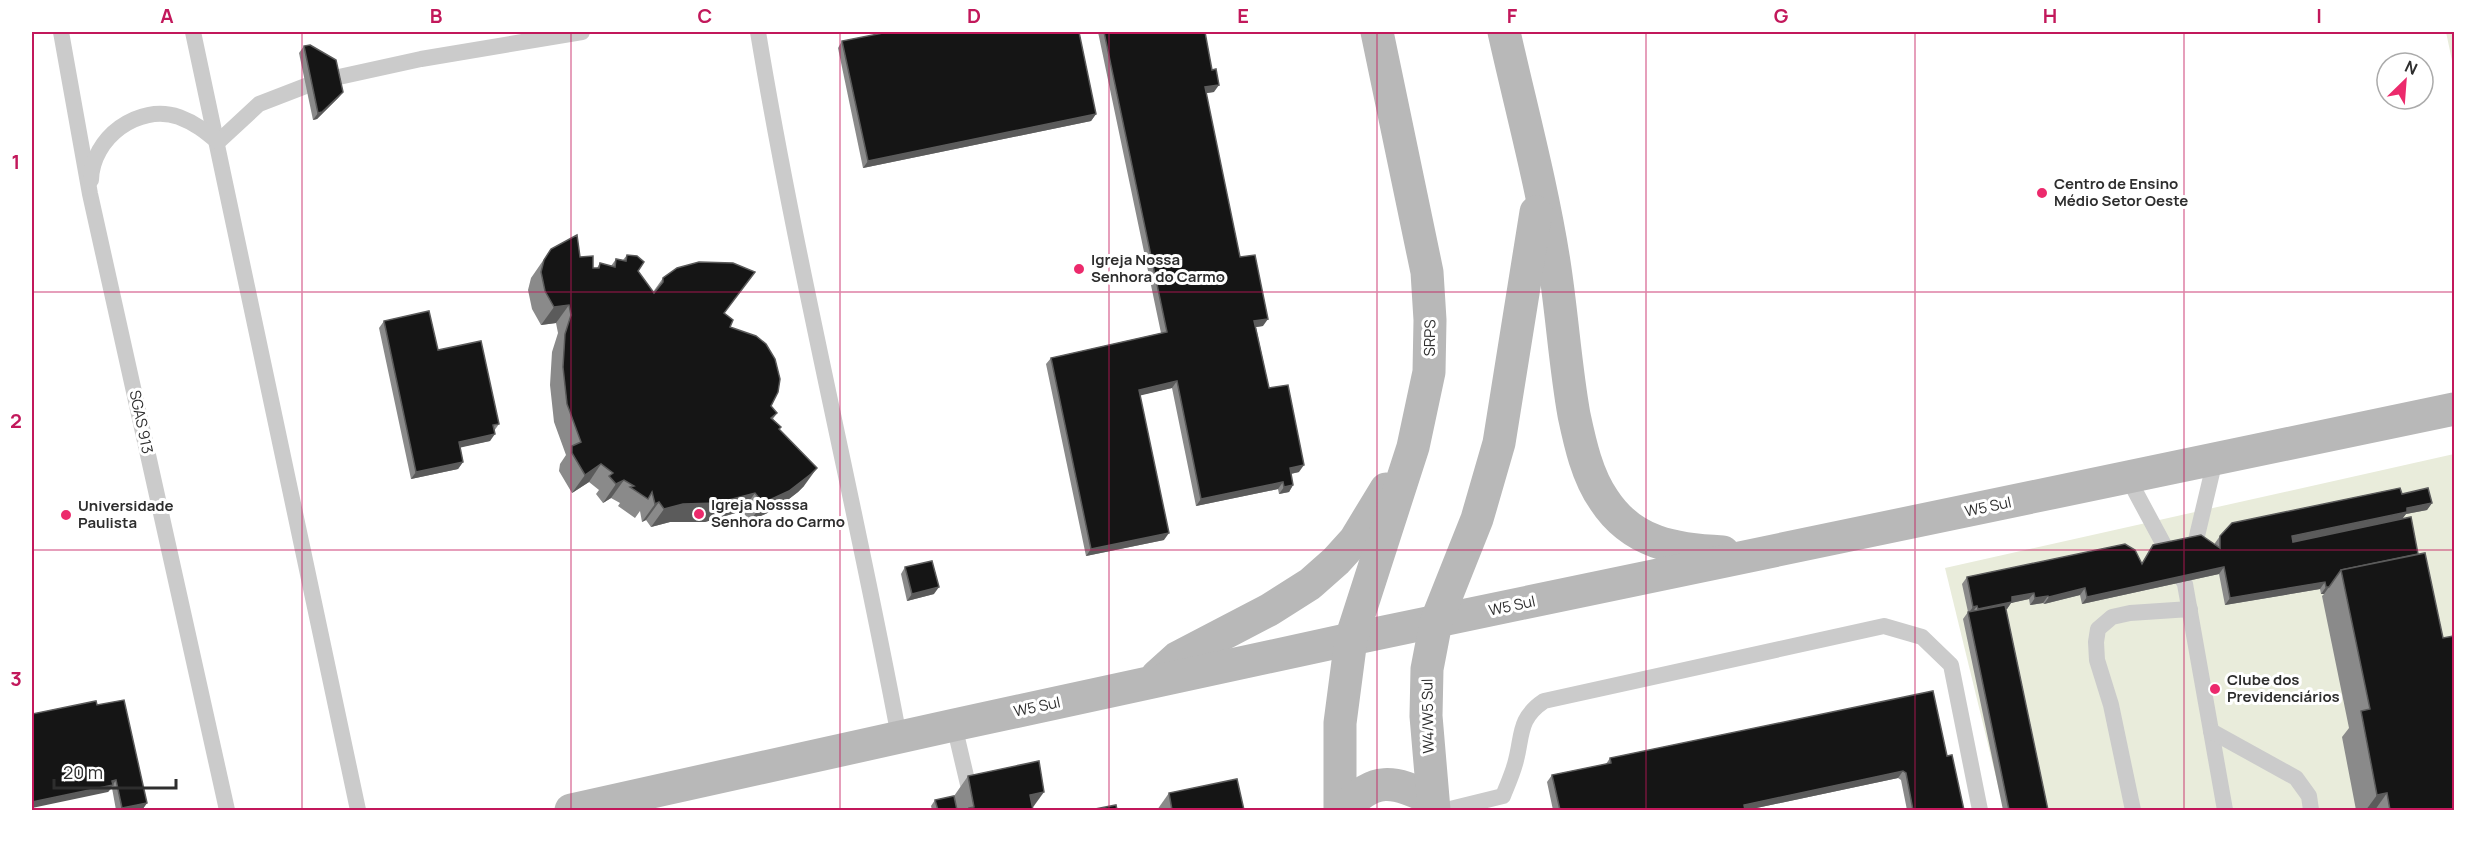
<svg xmlns="http://www.w3.org/2000/svg" width="2486" height="842" font-family="Manrope,sans-serif">
  <style>
    .green { fill: #e9ecdb }
    .lines { fill: none; stroke-linecap: round; stroke-linejoin: round }
    .service { stroke: #cbcbcb; stroke-width: 16 }
    .secondary { stroke: #b8b8b8; stroke-width: 33 }
    .wall { fill: #8a8a8a }
    .shaded-wall { fill: #5b5b5b }
    .building { fill: #151515; stroke: #5b5b5b; stroke-width: 1.5 }
    .grid { fill: none; stroke: #c2185b; stroke-width: 1.5; stroke-opacity: 0.55 }
    .poi-dot { fill: #ec2a6c; stroke: #fff; stroke-width: 2 }
    .labels { text-anchor: middle; stroke-width: 6; stroke-linejoin: round; paint-order: stroke }
    .poi-label { font-size: 15px; font-weight: bold; fill: #2e2e2e; stroke: #fff; text-anchor: start }
    .street-label { font-size: 15px; fill: #2e2e2e; stroke: #fff }
    .neatline { fill: none; stroke: #c2185b; stroke-width: 2 }
    .grid-label { font-size: 20px; text-anchor: middle; font-weight: bold; fill: #c2185b }
  </style>
  <rect width="100%" height="100%" fill="#fff"/>
  <g class="green">
    <path d="M2446 32H2454V70Z"/>
    <path d="M2454 454V810H2004L1945 568Z"/>
  </g>
  <g class="lines">
    <g class="service">
      <path d="M61 32 90 194 227 810"/>
      <path d="M193 32 358 810"/>
      <path d="M758 32C797 268 855 501 899 737"/>
      <path d="M91 180C92 138 138 103 179 117 195 123 205 131 218 142L259 104 316 82 421 59 582 32"/>
      <path d="M2128 478 2185 584 2225 810"/>
      <path d="M2192 557 2215 460"/>
      <path d="M954 725 974 810"/>
      <path d="M2211 731 2296 778 2309 796 2311 810"/>
      <path d="M1446 810 1503 796C1507 786 1512 775 1515 764 1523 737 1517 719 1544 701L1884 626 1922 637 1951 665 1980 810"/>
      <path d="M2133 810 2111 705 2097 660 2096 642 2098 629 2112 617 2130 613 2190 609"/>
    </g>
    <g class="secondary">
      <path d="M1504 32C1521 108 1542 185 1554 262 1562 313 1565 364 1574 415 1580 443 1587 476 1604 500 1632 543 1675 550 1723 552"/>
      <path d="M1157 676 1177 658 1269 610 1310 584 1336 561 1355 540 1386 489"/>
      <path d="M571 810 954 725 1351 639 2454 409"/>
      <path d="M1340 810V723L1351 639 1413 447 1429 372 1430 320 1427 272 1377 32"/>
      <path d="M1344 810C1373 776 1394 780 1431 799"/>
      <path d="M1434 810 1426 716 1427 669 1436 622 1477 519 1499 443 1536 212"/>
    </g>
  </g>
  <g class="wall">
    <path d="M1098 32H1205L1214 92 1206 93 1240 257 1263 326 1256 327 1269 388 1299 472 1291 474 1293 485 1289 492 1279 494 1278 489 1196 506 1172 388 1140 395 1164 540 1086 556 1046 364 1051 358 1161 333Z"/>
    <path d="M842 41 1096 114 1091 121 863 168 838 48Z"/>
    <path d="M304 46 343 92 338 98 317 119 313 120 299 53Z"/>
    <path d="M551 249 580 257 593 268H597L600 263 611 266 616 259 623 260 627 255 653 292 663 278 755 272 724 313 730 327 771 406 777 413 773 419 781 427 779 430 804 486 798 492 776 509 750 521 742 511 705 522H670L651 527 646 520 642 522 640 511 635 518 618 506 620 503 611 498 603 503 596 494 599 490 589 482 572 493 559 471 560 464 566 455 554 422 550 385 552 352 558 333 556 323 541 325 532 309 528 290 531 278Z"/>
    <path d="M384 321 438 350 499 424 494 431 490 441 460 447 463 462 458 469 411 479 379 328Z"/>
    <path d="M2402 494 2432 503 2427 510 2406 514 2402 519 2454 810H2356L2342 737 2349 728 2322 596 2324 594H2321L2320 589 2225 605 2219 574 2082 604 2080 595 2044 604 2043 603 2030 605 2029 599 2011 603 2007 609H2006L2048 810H2003L1963 619 1968 612 1962 584 1967 577 2142 563 2153 545H2215V543L2220 536Z"/>
    <path d="M905 567 934 594 907 601 901 574Z"/>
    <path d="M97 705 147 803 142 810H116L112 788 108 792Z"/>
    <path d="M1947 756 1964 810H1907L1901 780 1898 778 1747 810H1553L1547 782 1552 775 1606 764 1610 758Z"/>
    <path d="M968 776 1032 808 1033 810H932L931 806 935 800 954 796Z"/>
    <path d="M1169 793 1244 810H1157Z"/>
  </g>
  <g class="shaded-wall">
    <path d="M1219 85 1214 92 1200 94 1205 87Z"/>
    <path d="M343 92 338 98 317 119 313 120 318 113Z"/>
    <path d="M1096 114 1091 121 863 168 868 161Z"/>
    <path d="M569 305 556 323 541 325 554 307Z"/>
    <path d="M1268 319 1263 326 1249 328 1254 321Z"/>
    <path d="M1177 381 1172 388 1134 397 1139 390Z"/>
    <path d="M495 434 490 441 454 449 459 442Z"/>
    <path d="M463 462 458 469 411 479 416 472Z"/>
    <path d="M601 464 589 482 572 493 585 475Z"/>
    <path d="M1304 465 1299 472 1285 475 1290 468Z"/>
    <path d="M817 468 804 486 798 492 776 509 750 521 763 503Z"/>
    <path d="M624 480 611 498 603 503 616 484Z"/>
    <path d="M1283 482 1278 489 1196 506 1201 499Z"/>
    <path d="M1293 485 1289 492 1279 494 1284 487Z"/>
    <path d="M755 493 742 511 705 522H670L651 527 664 509 683 504Z"/>
    <path d="M659 502 646 520 642 522 655 504Z"/>
    <path d="M2432 503 2427 510 2406 514 2402 519 2288 543 2292 536 2407 508Z"/>
    <path d="M1169 533 1164 540 1086 556 1091 549Z"/>
    <path d="M2224 567 2219 574 2082 604 2087 597Z"/>
    <path d="M2325 582 2320 589 2225 605 2230 598Z"/>
    <path d="M939 587 934 594 907 601 912 594Z"/>
    <path d="M2326 587H2329L2324 594H2321Z"/>
    <path d="M2085 588 2080 595 2044 604 2049 597Z"/>
    <path d="M2034 593 2029 599 2011 603 2007 609 1973 616 1978 609 2012 597Z"/>
    <path d="M2048 596 2043 603 2030 605 2035 598Z"/>
    <path d="M1977 606 1972 613 1968 614 1973 607Z"/>
    <path d="M1903 771 1898 778 1747 810H1741L1744 805Z"/>
    <path d="M116 780 108 792 32 808V802Z"/>
    <path d="M1044 792 1031 810 1030 795Z"/>
    <path d="M2387 793 2375 810H2366L2377 795Z"/>
    <path d="M147 803 142 810H120L122 808Z"/>
  </g>
  <g class="building">
    <path d="M888 32H1079L1096 114 868 161 842 41Z"/>
    <path d="M1104 32H1205L1212 70 1216 69 1219 85 1205 87 1240 257 1255 255 1268 319 1254 321 1269 388 1288 385 1304 465 1290 468 1293 485 1284 487 1283 482 1201 499 1177 381 1139 390 1169 533 1091 549 1051 358 1167 332Z"/>
    <path d="M310 45 336 60 343 92 322 112 318 113 304 46Z"/>
    <path d="M577 235 580 257 593 256V268H599L600 263 615 267 616 259 626 261 627 255 637 256 644 262 638 271 654 293 663 282V278L677 268 699 262 733 263 755 272 724 313 733 320 730 327 756 336 766 344 775 359 780 379 778 392 771 406 777 413 771 418 781 427 779 429 817 468 811 474 789 491 763 503 755 493 717 503 683 504 664 509 659 502 655 504 652 492 648 499 630 487 634 486 624 480 616 484 609 476 613 473 601 464 585 475 572 453V446L581 442 567 404 563 367 565 334 571 315 569 305 554 307 545 291 541 272 544 260 551 249Z"/>
    <path d="M429 311 438 350 481 341 499 424 493 425 495 434 459 442 463 462 416 472 384 321Z"/>
    <path d="M2400 488 2402 494 2428 488 2432 503 2407 508V512L2292 536 2293 542 2411 517 2418 554 2341 570 2329 587H2326L2325 582 2230 598 2224 567 2087 597 2085 588 2049 597 2048 596 2035 598 2034 593 2012 597V602L1978 609 1977 606 1973 607 1967 577 2125 544 2135 550 2142 564 2153 545 2201 535 2220 548V536L2232 523Z"/>
    <path d="M2425 553 2443 638 2454 636V810H2390L2387 793 2377 795 2361 711 2370 709 2341 570Z"/>
    <path d="M932 561 939 587 912 594 905 567Z"/>
    <path d="M2005 605 2048 810H2009L1968 612Z"/>
    <path d="M1933 691 1947 756 1952 755 1964 810H1913L1906 773 1903 771 1744 805 1745 810H1560L1552 775 1611 763 1610 758Z"/>
    <path d="M124 700 147 803 122 808 116 780 112 781 113 785 32 802V714L96 701 97 705Z"/>
    <path d="M1039 761 1044 792 1030 795 1033 810H970L969 808 974 807 968 776Z"/>
    <path d="M1237 779 1244 810H1172L1169 793Z"/>
    <path d="M954 796 957 810H938L935 800Z"/>
    <path d="M1116 805 1117 810H1090Z"/>
  </g>
  <path class="grid" d="M302 32V810M571 32V810M840 32V810M1109 32V810M1377 32V810M1646 32V810M1915 32V810M2184 32V810M32 292H2454M32 550H2454"/>
  <g class="poi-dot">
    <circle cx="2042" cy="193" r="6"/>
    <circle cx="1079" cy="269" r="6"/>
    <circle cx="699" cy="514" r="6"/>
    <circle cx="66" cy="515" r="6"/>
    <circle cx="2215" cy="689" r="6"/>
  </g>
  <g class="labels">
    <g class="poi-label">
      <text x="2054" y="189">Centro de Ensino<tspan x="2054" dy="17">Médio Setor Oeste</tspan></text>
      <text x="1091" y="265">Igreja Nossa<tspan x="1091" dy="17">Senhora do Carmo</tspan></text>
      <text x="711" y="510">Igreja Nosssa<tspan x="711" dy="17">Senhora do Carmo</tspan></text>
      <text x="78" y="511">Universidade<tspan x="78" dy="17">Paulista</tspan></text>
      <text x="2227" y="685">Clube dos<tspan x="2227" dy="17">Previdenciários</tspan></text>
    </g>
    <g class="street-label">
      <text transform="translate(1430 338) rotate(-89)" y="5">SRPS</text>
      <text transform="translate(141 422) rotate(78)" y="5">SGAS 913</text>
      <text transform="translate(1988 507) rotate(-12)" y="5">W5 Sul</text>
      <text transform="translate(1512 606) rotate(-12)" y="5">W5 Sul</text>
      <text transform="translate(1037 707) rotate(-12)" y="5">W5 Sul</text>
      <text transform="translate(1428 716) rotate(-91)" y="5">W4/W5 Sul</text>
    </g>
  </g>
  <rect width="2486" height="842" fill="none" stroke="#ffffff" stroke-width="66"/>
  <g transform="translate(2405 81) rotate(25)"><circle r="28" fill="#ffffff" stroke="#ababab" stroke-width="1.5"/>
  <path d="M0-4.5L10 22L0 15L-10 22Z" fill="#ec2a6c"/>
  <text y="-9" font-size="16" font-weight="bold" text-anchor="middle" fill="#2e2e2e">N</text>
  </g>
  <path d="M54 779v9h122v-9" fill="none" stroke="#2e2e2e" stroke-width="3"/>
  <text x="63" y="779" font-size="18" fill="#2e2e2e" stroke="#ffffff" stroke-width="4.5" paint-order="stroke">20 m</text>
  <rect x="33" y="33" width="2420" height="776" class="neatline"/>
  <g class="grid-label">
    <text x="167" y="23">A</text>
    <text x="436" y="23">B</text>
    <text x="705" y="23">C</text>
    <text x="974" y="23">D</text>
    <text x="1243" y="23">E</text>
    <text x="1512" y="23">F</text>
    <text x="1781" y="23">G</text>
    <text x="2050" y="23">H</text>
    <text x="2319" y="23">I</text>
    <text x="16" y="169">1</text>
    <text x="16" y="428">2</text>
    <text x="16" y="686">3</text>
  </g>
</svg>
